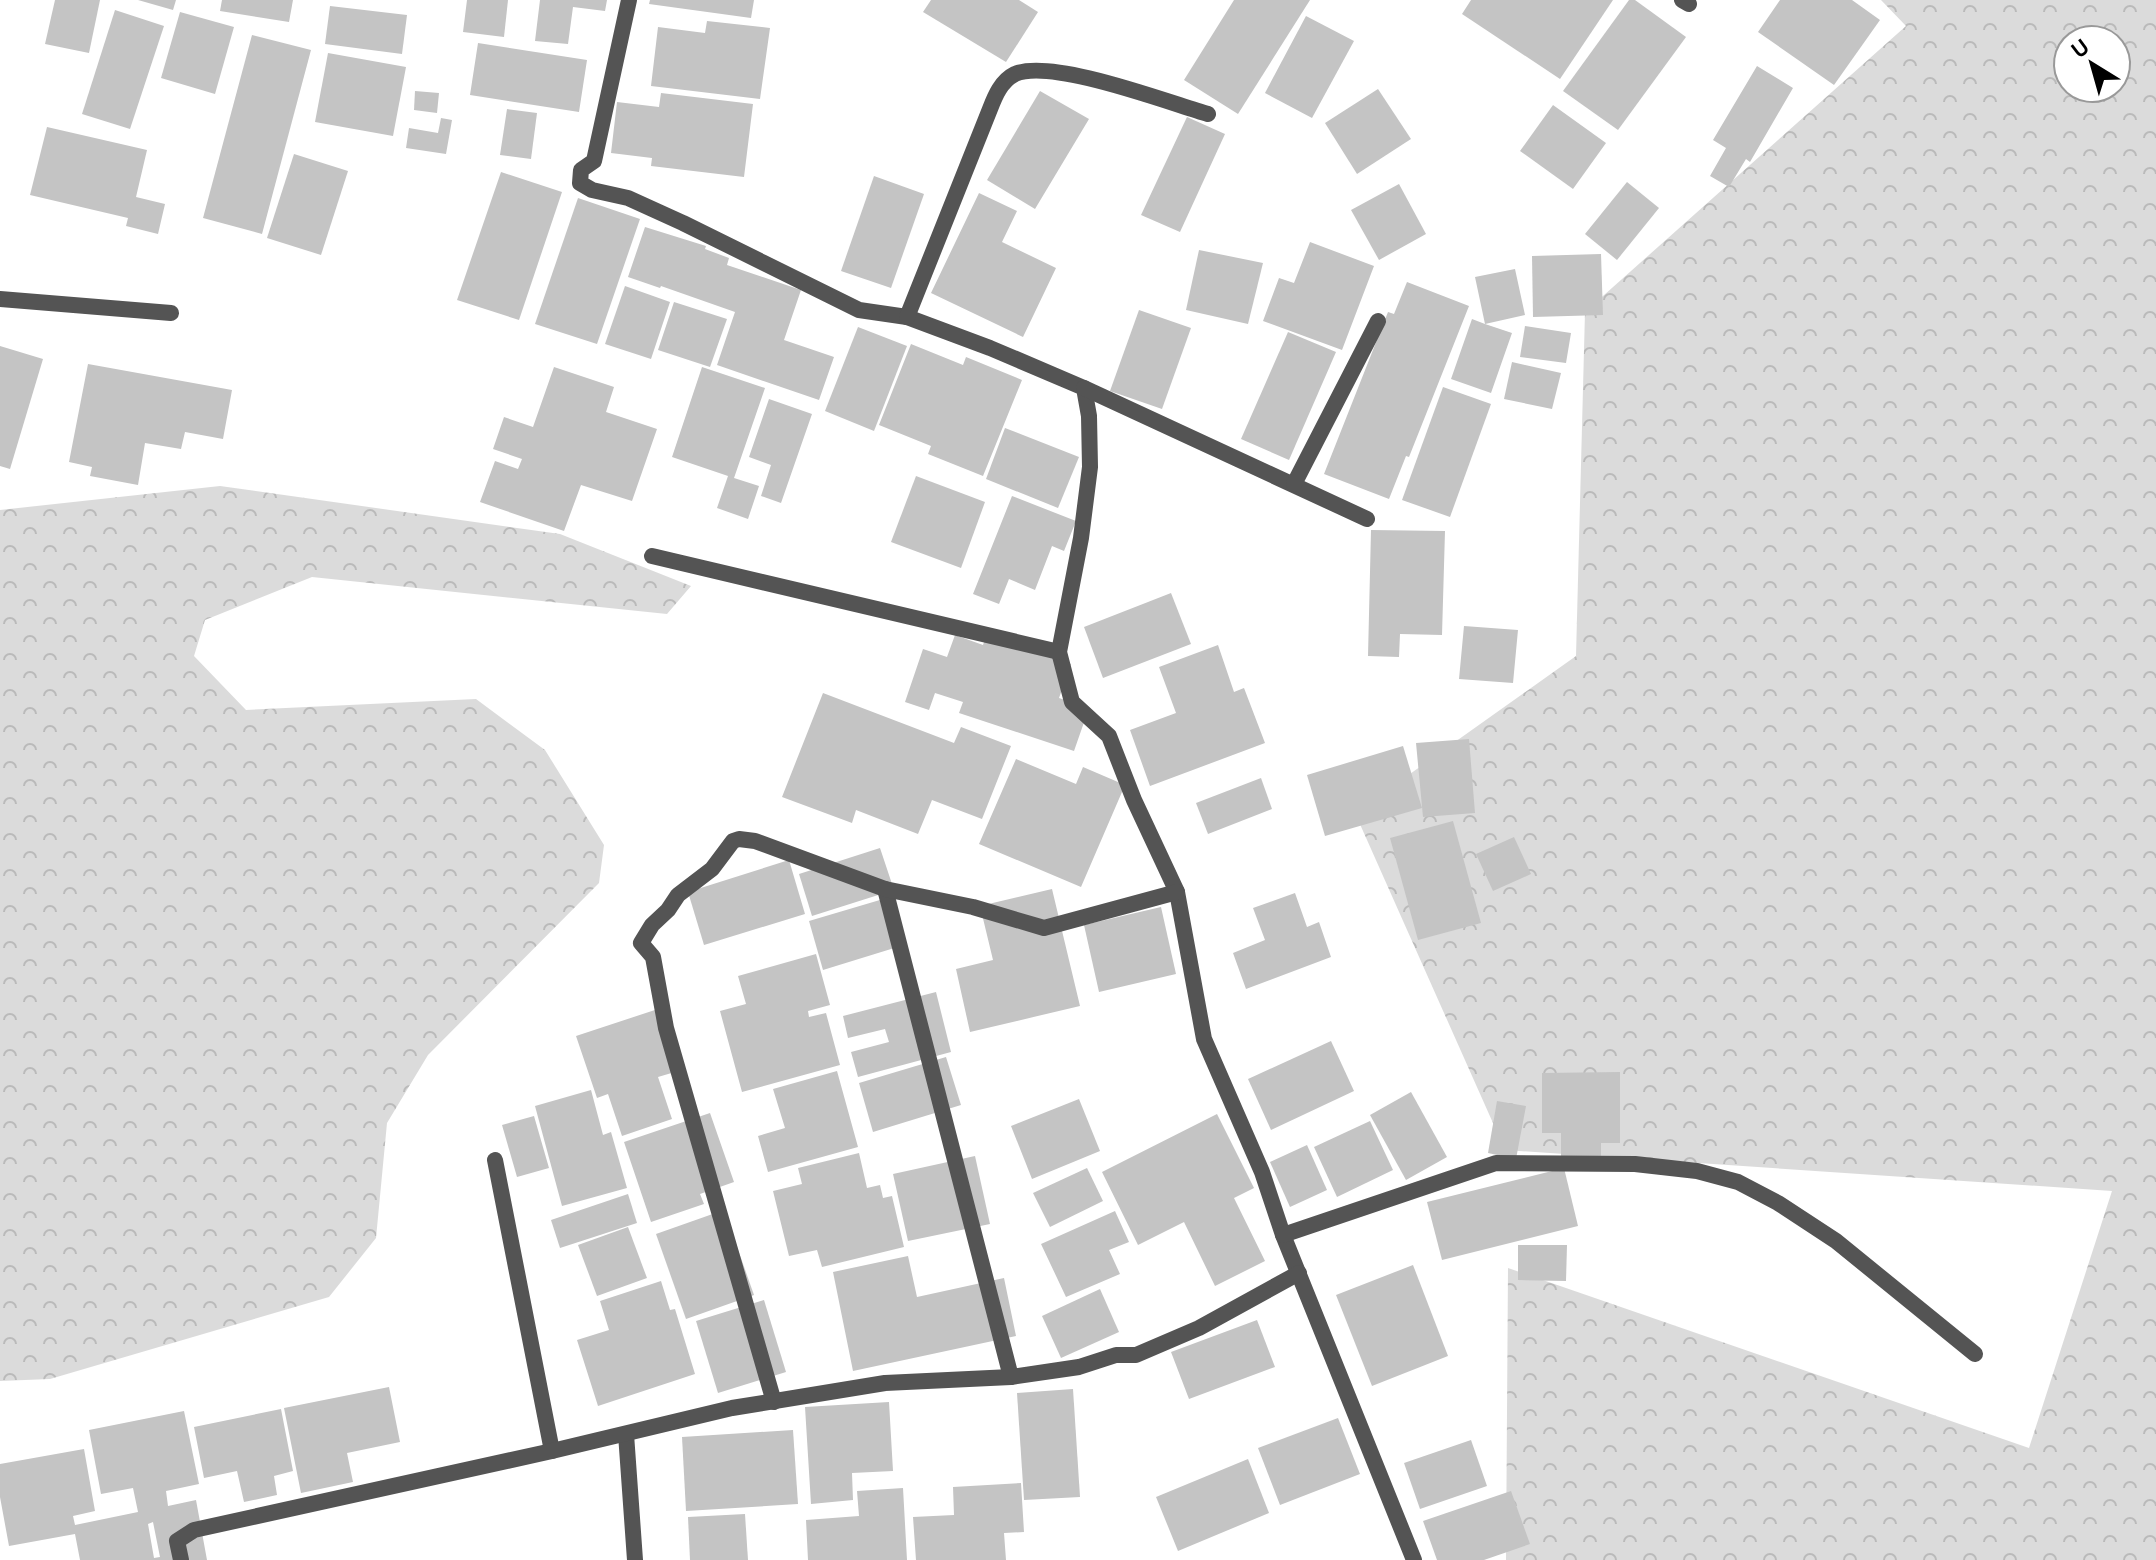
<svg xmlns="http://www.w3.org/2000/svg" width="2156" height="1560" font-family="Overpass,sans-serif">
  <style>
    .forest { fill: url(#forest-crowns); fill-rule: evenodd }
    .building { fill: #c4c4c4; fill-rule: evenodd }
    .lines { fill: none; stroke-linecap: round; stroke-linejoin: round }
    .street { stroke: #545454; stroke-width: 16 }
  </style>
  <defs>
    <pattern id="forest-crowns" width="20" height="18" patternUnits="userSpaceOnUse" patternTransform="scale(2)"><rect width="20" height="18" fill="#dbdbdb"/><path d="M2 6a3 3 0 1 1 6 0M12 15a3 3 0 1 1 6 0" fill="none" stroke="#bababa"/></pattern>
  </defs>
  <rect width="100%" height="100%" fill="#fff"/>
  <g class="forest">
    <path d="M1881 0H2156V1560H1506L1508 1268 2029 1448 2112 1191 1505 1150 1355 813 1576 656 1585 312 1906 26ZM2068 40H2116V88H2068Z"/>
    <path d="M220 486 560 534 691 586 667 614 312 577 205 620 194 656 246 710 476 699 545 750 604 845 599 883 428 1055 387 1123 376 1238 329 1297 50 1379 0 1381V510Z"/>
  </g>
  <g class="building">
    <path d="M55 0H100L89 53 45 44Z"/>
    <path d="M138 0H176L173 10Z"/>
    <path d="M222 0H293L289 22 220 11Z"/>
    <path d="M467 0H508L504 37 463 32Z"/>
    <path d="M540 0H607L605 11 573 7 568 44 535 41Z"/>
    <path d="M650 0H754L751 18 649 4Z"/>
    <path d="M931 0H1019L1038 12 1006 62 923 12Z"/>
    <path d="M1234 0H1310L1238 114 1184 80Z"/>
    <path d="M1471 0H1613L1560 79 1462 14Z"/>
    <path d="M1629 0H1635L1686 37 1618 130 1563 91Z"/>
    <path d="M1780 0H1852L1880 20 1834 85 1758 32Z"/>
    <path d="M330 6 407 15 402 54 325 44Z"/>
    <path d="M115 10 164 26 130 129 82 114Z"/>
    <path d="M180 12 234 27 215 94 161 78Z"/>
    <path d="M1306 16 1354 41 1312 118 1265 93Z"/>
    <path d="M707 21 770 28 760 99 651 86 658 27 705 33Z"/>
    <path d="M252 35 311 50 262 234 203 218Z"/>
    <path d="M478 43 587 60 579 112 470 95Z"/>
    <path d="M328 53 406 67 393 136 315 122Z"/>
    <path d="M1757 66 1793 88 1750 162 1746 159 1729 187 1710 176 1726 148 1713 140Z"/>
    <path d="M1378 89 1411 139 1357 174 1325 123Z"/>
    <path d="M415 91 439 93 437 113 414 110Z"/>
    <path d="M1040 91 1089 119 1035 209 987 180Z"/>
    <path d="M661 93 753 104 744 177 651 166 652 158 611 153 617 102 659 107Z"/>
    <path d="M1553 105 1606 143 1573 189 1520 151Z"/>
    <path d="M507 109 537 113 531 159 500 155Z"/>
    <path d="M1187 117 1225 134 1180 232 1141 215Z"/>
    <path d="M441 118 452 120 446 154 406 148 409 128 438 133Z"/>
    <path d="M47 127 147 150 136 197 165 204 158 234 126 226 128 218 30 195Z"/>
    <path d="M294 154 348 171 321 255 267 238Z"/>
    <path d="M501 172 562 192 519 320 457 300Z"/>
    <path d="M874 176 924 194 891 288 841 271Z"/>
    <path d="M1627 182 1659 208 1617 260 1585 234Z"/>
    <path d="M1399 184 1426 234 1379 260 1351 210Z"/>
    <path d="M979 193 1017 211 1002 242 1056 268 1023 337 931 293Z"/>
    <path d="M578 198 640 219 597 344 535 324Z"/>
    <path d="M645 227 706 246 705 249 729 258 727 265 801 290 784 340 834 357 819 400 717 365 735 312 661 286 660 288 628 277Z"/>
    <path d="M1310 242 1374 266 1342 350 1263 321 1279 278 1294 283Z"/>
    <path d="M1199 250 1263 263 1248 324 1186 310Z"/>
    <path d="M1601 254 1603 315 1533 317 1532 256Z"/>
    <path d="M1515 269 1525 315 1485 324 1512 333 1491 393 1451 379 1472 319 1485 324 1475 277Z"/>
    <path d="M1407 282 1469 306 1409 457 1406 456 1389 499 1324 474 1388 312 1394 314Z"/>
    <path d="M625 286 670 302 651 359 605 344Z"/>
    <path d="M674 302 727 319 710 367 658 350Z"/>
    <path d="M1139 310 1191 328 1162 409 1110 391Z"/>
    <path d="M1525 326 1571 333 1566 363 1520 357Z"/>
    <path d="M858 327 907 346 874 431 825 411Z"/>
    <path d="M1288 332 1336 352 1289 460 1241 439Z"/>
    <path d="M911 344 963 365 966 357 1022 380 983 476 928 454 931 446 879 425Z"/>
    <path d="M0 346 43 359 10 469 0 466Z"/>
    <path d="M1512 362 1561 373 1552 409 1504 399Z"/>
    <path d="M88 364 232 390 223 439 185 432 181 449 145 443 138 485 90 476 92 467 69 462Z"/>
    <path d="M554 367 614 387 606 412 657 429 632 501 581 485 564 531 480 502 495 461 518 469 522 459 493 449 504 417 533 427Z"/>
    <path d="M702 367 765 388 734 478 759 486 748 519 717 508 728 476 672 457Z"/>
    <path d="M1443 387 1491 404 1450 517 1402 500Z"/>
    <path d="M769 399 812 414 781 503 761 496 771 465 749 457Z"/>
    <path d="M1005 428 1079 457 1058 508 986 479Z"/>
    <path d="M916 476 985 502 961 568 891 542Z"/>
    <path d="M1012 496 1076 521 1064 551 1052 546 1035 590 1009 579 999 604 973 594Z"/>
    <path d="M1371 530 1445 531 1442 635 1400 634 1399 657 1368 656Z"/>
    <path d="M1171 593 1191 644 1103 678 1084 627Z"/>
    <path d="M1464 626 1518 630 1513 683 1459 679Z"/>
    <path d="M955 635 983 645 986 636 1071 664 1059 698 1089 708 1074 751 959 713 963 702 935 693 929 710 905 702 923 649 947 657Z"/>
    <path d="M1218 645 1234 692 1244 688 1265 743 1150 786 1130 730 1176 713 1159 667Z"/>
    <path d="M823 693 954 743 961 727 1011 746 982 819 932 800 918 834 856 810 852 823 782 797Z"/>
    <path d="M1469 739 1475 813 1423 817 1416 743Z"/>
    <path d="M1403 746 1422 808 1325 836 1307 775Z"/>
    <path d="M1016 759 1076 784 1083 767 1125 785 1081 887 979 844Z"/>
    <path d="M1261 778 1272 809 1208 834 1196 803Z"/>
    <path d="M1453 821 1481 923 1418 940 1390 838Z"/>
    <path d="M1514 837 1531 874 1493 891 1476 854Z"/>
    <path d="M880 848 894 890 812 916 799 874Z"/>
    <path d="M789 860 805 914 704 945 688 892Z"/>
    <path d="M1052 889 1080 1006 970 1032 956 969 993 960 980 906Z"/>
    <path d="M1295 893 1307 927 1319 922 1331 957 1246 989 1233 953 1265 940 1253 908Z"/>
    <path d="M890 897 904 945 823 970 809 921Z"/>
    <path d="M1161 907 1176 974 1099 992 1084 925Z"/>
    <path d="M816 954 830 1005 808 1011 809 1017 826 1013 840 1065 742 1092 720 1011 746 1004 738 976Z"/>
    <path d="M936 992 951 1052 858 1077 851 1052 889 1042 885 1029 848 1038 843 1016Z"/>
    <path d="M664 1007 685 1069 658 1077 672 1119 622 1136 608 1094 597 1098 576 1036Z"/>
    <path d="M1331 1041 1354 1091 1271 1130 1248 1079Z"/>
    <path d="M946 1057 961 1105 873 1132 859 1083Z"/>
    <path d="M837 1071 858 1147 768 1172 758 1136 785 1128 773 1089Z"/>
    <path d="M1620 1072V1143H1601V1158H1561V1133H1542V1073Z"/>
    <path d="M591 1090 603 1135 611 1132 627 1188 562 1206 535 1106Z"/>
    <path d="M1411 1092 1447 1157 1406 1180 1370 1115Z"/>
    <path d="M1079 1099 1100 1151 1032 1179 1011 1126Z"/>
    <path d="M1497 1101 1526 1106 1516 1159 1488 1153Z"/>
    <path d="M710 1113 734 1182 700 1194 704 1204 651 1222 624 1142Z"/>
    <path d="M1217 1114 1254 1188 1234 1198 1265 1261 1215 1286 1184 1222 1138 1245 1102 1172Z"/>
    <path d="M534 1116 549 1168 517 1177 502 1125Z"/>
    <path d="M1370 1121 1393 1170 1337 1197 1314 1147Z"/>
    <path d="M1307 1145 1327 1190 1290 1207 1270 1162Z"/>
    <path d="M859 1153 867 1188 880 1185 883 1198 892 1196 904 1247 822 1267 817 1250 789 1256 773 1191 802 1184 798 1168Z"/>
    <path d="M975 1156 990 1224 908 1241 893 1174Z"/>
    <path d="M1087 1168 1103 1201 1050 1227 1033 1193Z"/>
    <path d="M1564 1168 1578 1226 1442 1260 1427 1202Z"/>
    <path d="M628 1194 637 1223 560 1248 551 1220Z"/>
    <path d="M724 1210 754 1295 686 1319 656 1234Z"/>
    <path d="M1115 1211 1129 1242 1109 1250 1120 1274 1066 1297 1041 1244Z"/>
    <path d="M628 1227 647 1278 597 1296 578 1245Z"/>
    <path d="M1518 1245H1567L1566 1281 1518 1280Z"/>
    <path d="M908 1256 917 1297 1004 1278 1016 1336 853 1371 833 1272Z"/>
    <path d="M1413 1265 1448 1356 1372 1386 1336 1295Z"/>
    <path d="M661 1281 670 1310 675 1309 695 1374 598 1406 577 1340 609 1330 600 1301Z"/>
    <path d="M1100 1289 1119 1332 1061 1358 1042 1316Z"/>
    <path d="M764 1300 786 1372 718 1393 696 1321Z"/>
    <path d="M1257 1320 1275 1367 1189 1399 1171 1352Z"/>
    <path d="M389 1387 400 1442 347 1453 353 1482 301 1493 284 1408Z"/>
    <path d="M1073 1389 1080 1497 1024 1500 1017 1393Z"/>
    <path d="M889 1402 893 1471 852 1473 853 1500 811 1504 805 1407Z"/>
    <path d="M281 1409 293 1471 274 1476 277 1495 244 1502 237 1471 204 1478 194 1427Z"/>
    <path d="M184 1411 199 1484 166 1491 168 1506 196 1500 207 1560H80L75 1534 9 1546 0 1497V1464L84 1449 95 1511 73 1516 75 1525 138 1512 133 1488 101 1494 89 1430ZM153 1522 160 1557 154 1558 148 1524Z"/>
    <path d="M1338 1418 1360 1474 1280 1505 1258 1448Z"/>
    <path d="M793 1430 798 1504 686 1511 682 1437Z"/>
    <path d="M1471 1440 1487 1486 1420 1509 1404 1463Z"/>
    <path d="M1248 1459 1269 1513 1178 1551 1156 1497Z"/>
    <path d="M1021 1483 1024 1532 1004 1533 1006 1560H916L913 1517 954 1515 953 1487Z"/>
    <path d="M903 1488 907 1560H808L806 1520 859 1516 857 1491Z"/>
    <path d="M1511 1491 1530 1544 1484 1560H1437L1423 1521Z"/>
    <path d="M745 1514 748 1560H690L688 1517Z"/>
  </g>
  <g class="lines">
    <g class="street">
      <path d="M629 0 594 161 581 170 580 183 592 190 628 198 683 223 859 310 907 317 990 348 1084 388 1089 416 1090 467 1081 538 1059 652 1072 702 1109 736 1134 800 1177 892 1204 1039 1262 1172 1283 1235 1414 1560"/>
      <path d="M1682 0 1689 4"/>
      <path d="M0 299 171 313"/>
      <path d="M907 317 990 109C995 96 1001 81 1015 74 1051 58 1167 102 1208 114"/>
      <path d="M1084 388 1367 519"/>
      <path d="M1294 484 1378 321"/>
      <path d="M652 556 1059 652"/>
      <path d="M885 889 1011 1377"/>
      <path d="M495 1160 552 1451"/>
      <path d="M1283 1235 1496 1163 1635 1164 1697 1171 1738 1182 1778 1203 1836 1241 1975 1354"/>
      <path d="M774 1402 666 1028 653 957 641 943 652 925 668 910 678 895 712 869 733 841 739 839 755 841 885 889 973 907 1044 928 1177 892"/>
      <path d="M626 1434 635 1560"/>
      <path d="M181 1560 177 1541 194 1530 552 1451 732 1408 885 1383 1011 1377 1079 1367 1116 1355H1136L1199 1328 1299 1273"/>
    </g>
  </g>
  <g transform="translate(2092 64) rotate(323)"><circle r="38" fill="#ffffff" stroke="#999999" stroke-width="2"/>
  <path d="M0-6L14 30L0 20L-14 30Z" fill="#000000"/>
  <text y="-12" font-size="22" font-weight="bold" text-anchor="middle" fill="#000000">U</text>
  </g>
</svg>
